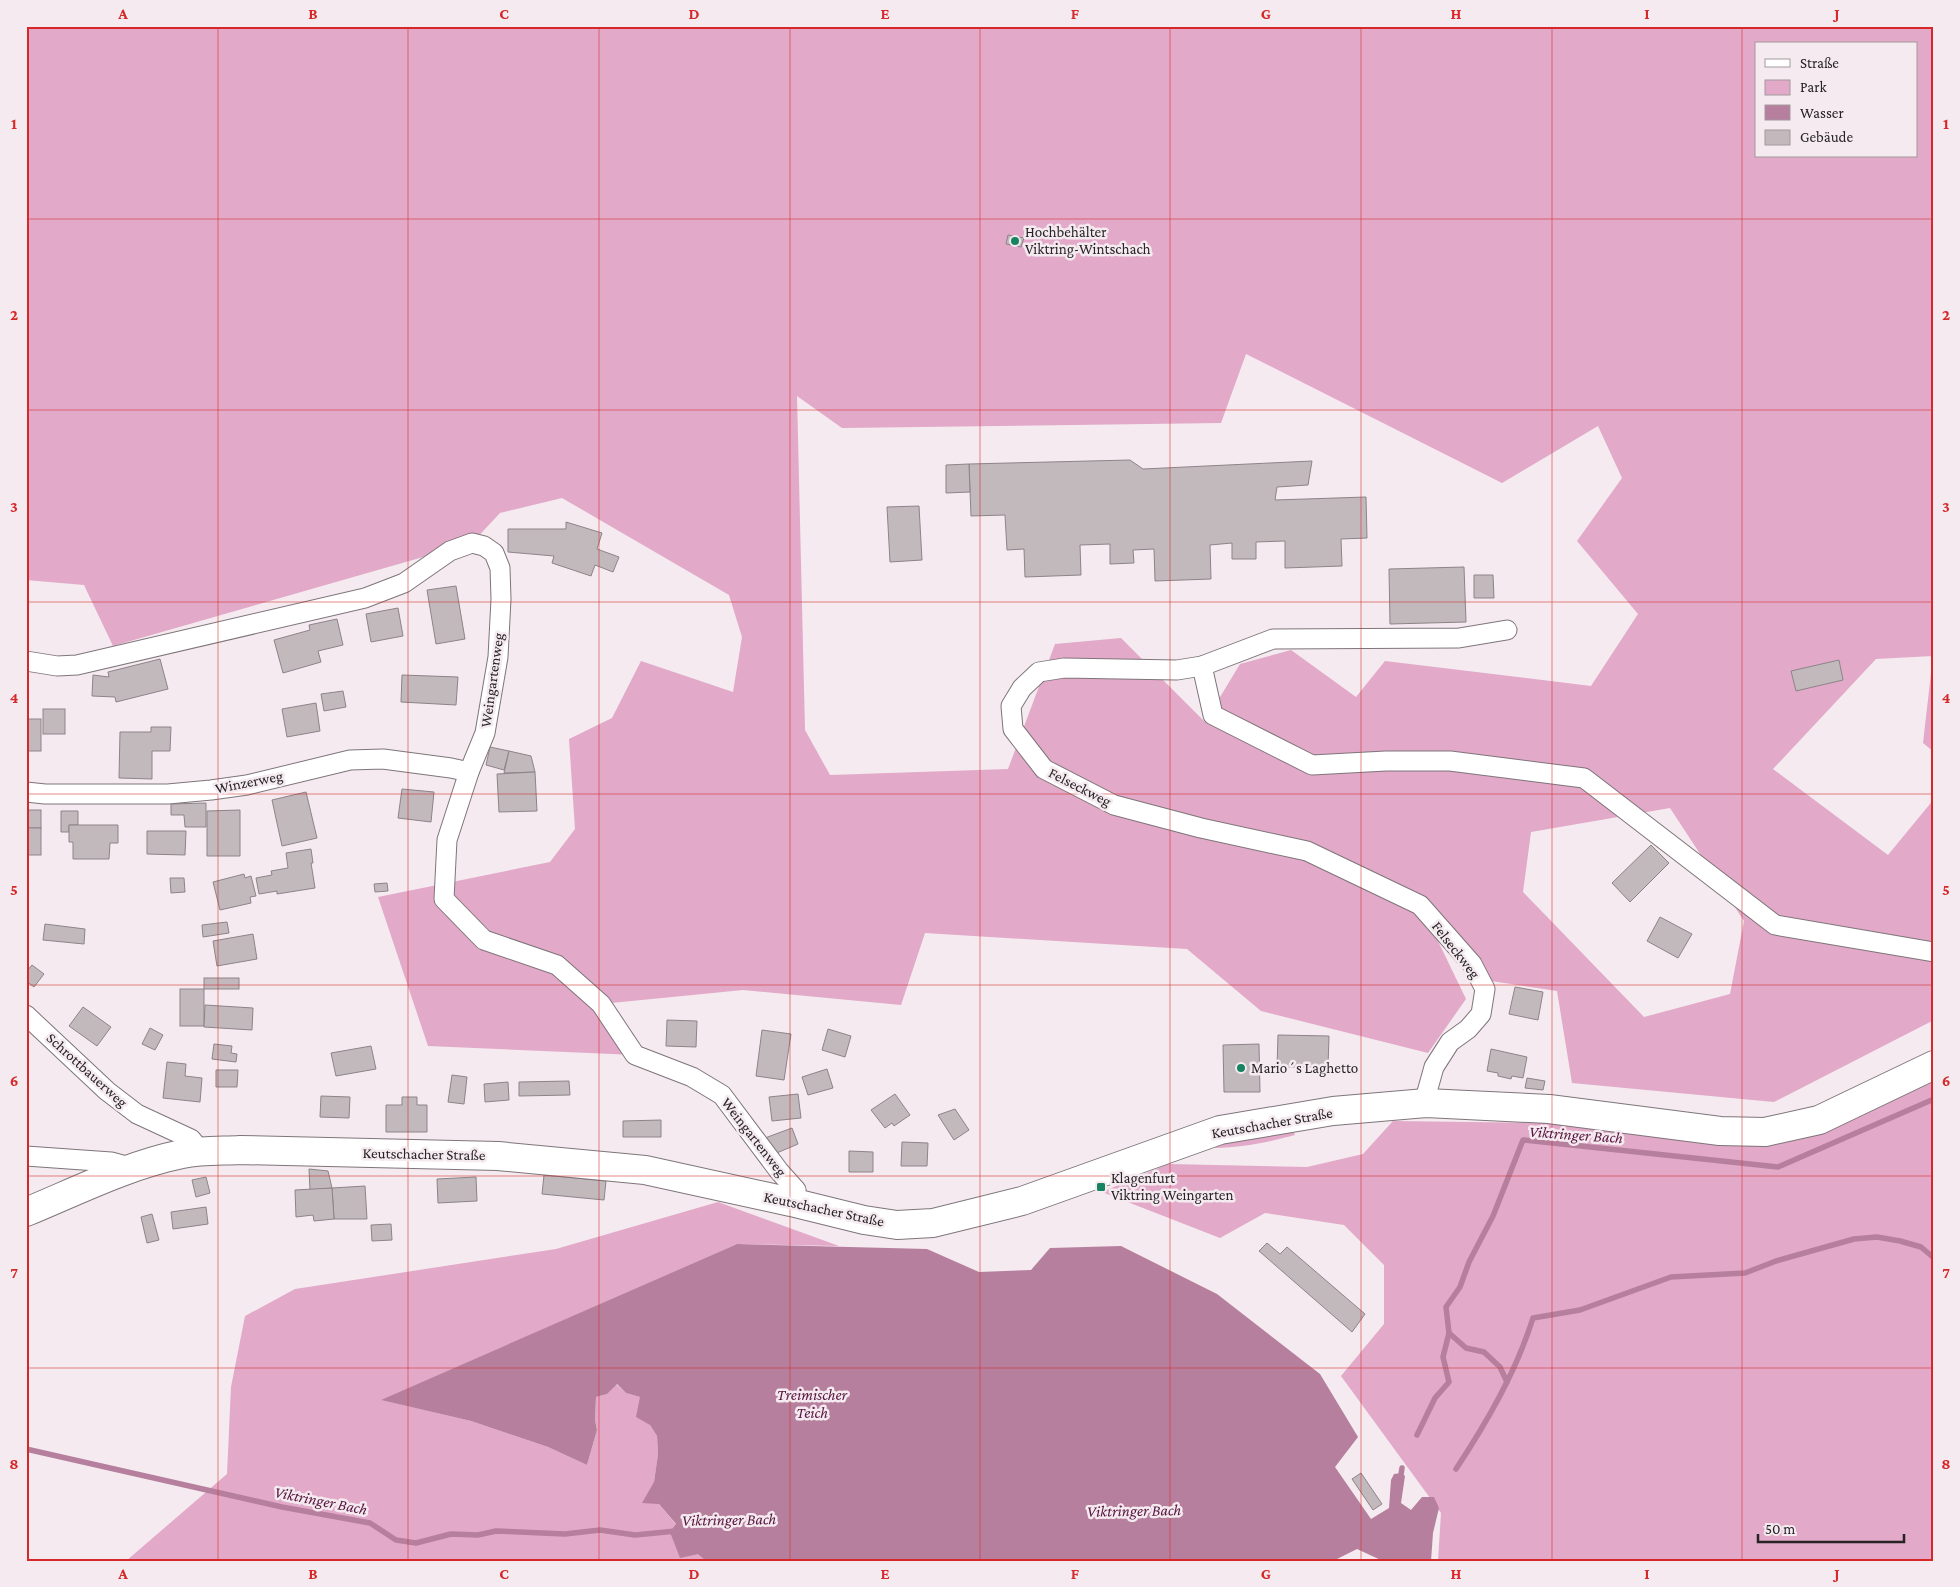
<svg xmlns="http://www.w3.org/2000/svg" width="1960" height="1587" font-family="'Crimson Pro',serif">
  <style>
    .green { fill: #e2a9c8; fill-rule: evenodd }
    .water { fill: #b67f9d }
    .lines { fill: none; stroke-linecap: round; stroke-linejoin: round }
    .stream { stroke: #b67f9d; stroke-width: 5.5 }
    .building { fill: #c2b9bd; stroke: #8d8489 }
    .minor-casing { stroke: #7e757a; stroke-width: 21 }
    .secondary-casing { stroke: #7e757a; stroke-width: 30 }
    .minor { stroke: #fff; stroke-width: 19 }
    .secondary { stroke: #fff; stroke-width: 28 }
    .grid { fill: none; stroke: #d62828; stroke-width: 1; stroke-opacity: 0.55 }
    .poi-dot { fill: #168461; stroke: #f4eaef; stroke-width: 2 }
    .labels { text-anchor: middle; stroke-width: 5; stroke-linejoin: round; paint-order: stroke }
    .poi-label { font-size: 15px; fill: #262325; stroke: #f4eaef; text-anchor: start }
    .street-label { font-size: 15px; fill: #262325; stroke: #f4eaef }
    .water-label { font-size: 16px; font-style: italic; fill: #57143f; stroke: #f4eaef }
    .neatline { fill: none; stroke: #d62828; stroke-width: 2 }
    .grid-label { font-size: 16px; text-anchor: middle; font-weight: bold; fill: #d62828 }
  </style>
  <rect width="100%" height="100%" fill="#f4eaef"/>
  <g class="green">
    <path d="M26 26H1934V752L1923 743 1933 656 1876 659 1773 769 1888 855 1934 799V1020L1774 1102 1572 1083 1557 991 1491 981 1421 906 1466 999 1428 1053 1261 1011 1187 949 925 933 901 1005 743 990 601 1004 635 1055 428 1046 378 897 550 862 575 829 569 739 612 718 641 661 733 692 742 637 729 595 562 498 500 513 472 543 113 646 84 585 26 580ZM1756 44H1916V156H1756ZM1246 354 1502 483 1598 426 1622 478 1577 541 1638 614 1591 686 1385 661 1356 697 1291 650 1240 664 1205 722 1121 638 1055 644 1008 769 830 775 805 730 797 396 842 428 1221 423ZM1670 808 1744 921 1730 994 1644 1017 1523 892 1531 832Z"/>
    <path d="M1934 1077V1561H1438L1441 1513 1341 1376 1384 1324V1265L1344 1225 1265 1213 1220 1238 1102 1192 1168 1164 1307 1167 1363 1154 1393 1121 1546 1123 1759 1142Z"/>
    <path d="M1293 1131 1295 1135C1265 1143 1245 1147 1214 1148L1230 1141Z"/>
    <path d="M718 1202 839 1246 737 1244 382 1400 471 1421 548 1447 587 1465 597 1430 595 1420 596 1397 607 1394 616 1384 626 1393 640 1397 650 1425 657 1436 658 1454 654 1482 659 1504 706 1561H126L227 1474 231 1387 245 1316 295 1289 556 1249Z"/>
  </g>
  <path class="water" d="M737 1244 927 1249 979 1272 1031 1270 1050 1248 1121 1246 1217 1294 1320 1374 1358 1437 1335 1467 1371 1519 1389 1508 1391 1480 1394 1474 1402 1473 1405 1476 1401 1503 1411 1510 1422 1497H1434L1439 1508 1433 1533 1431 1561H1383L1357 1549 1333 1561H706L698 1554 680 1558 670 1532 676 1524 659 1504 642 1503 654 1482 658 1454 657 1436 650 1425 636 1417 640 1397 626 1393 617 1384 607 1394 596 1397 595 1420 597 1430 587 1465 548 1447 471 1421 381 1400Z"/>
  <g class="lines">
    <g class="stream">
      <path d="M1449 1333 1466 1348 1484 1352 1500 1367 1507 1382"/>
      <path d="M1417 1435 1435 1398 1449 1382 1443 1357 1449 1333 1446 1307 1460 1287 1469 1262 1493 1216 1523 1140 1778 1167 1934 1099"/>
      <path d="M26 1449 282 1507 370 1523 396 1540 416 1543 451 1534 478 1535 496 1531 565 1534 600 1530 635 1535 676 1531"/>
      <path d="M1456 1469C1487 1422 1516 1372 1533 1318L1580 1310 1671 1277 1745 1273 1776 1261 1854 1239 1877 1237 1900 1241 1921 1247 1934 1258"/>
      <path d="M1400 1481 1402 1468"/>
    </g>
  </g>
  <g class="building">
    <path d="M1008 235 1024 238 1021 247 1006 244Z"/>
    <path d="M1130 460 1143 469 1312 461 1308 485 1277 487 1275 500 1366 497 1367 538 1341 539 1342 566 1285 568V541L1256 542V559H1232V543L1210 545 1211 579 1155 581 1154 549 1133 550 1134 563 1110 564V544L1080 545 1081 575 1025 577 1024 549 1007 550 1005 515 971 516 969 464Z"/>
    <path d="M969 464 970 492 946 493V465Z"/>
    <path d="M919 506 922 560 890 562 887 507Z"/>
    <path d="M566 522 602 533 597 549 619 557 613 572 595 565 591 576 552 563 554 556 508 552V529H566Z"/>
    <path d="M1464 567 1466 622 1390 624 1389 569Z"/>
    <path d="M1474 575H1493L1494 598H1474Z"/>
    <path d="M456 586 465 639 436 644 427 590Z"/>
    <path d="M398 608 403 636 371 642 366 614Z"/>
    <path d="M337 619 343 645 318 651 321 662 283 673 274 640 310 630 309 625Z"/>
    <path d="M160 659 168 689 116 702 115 697 92 696 93 675 109 677 108 672Z"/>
    <path d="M1839 660 1843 680 1796 691 1791 671Z"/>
    <path d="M402 675 458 677 456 705 401 702Z"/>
    <path d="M343 691 346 707 324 711 321 694Z"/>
    <path d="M316 703 320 731 287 737 282 709Z"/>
    <rect x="43" y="709" width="22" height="25"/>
    <rect x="26" y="719" width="15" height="32"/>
    <path d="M151 727H171L170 751H152V779L119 778 120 732H151Z"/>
    <path d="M490 747 509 751 504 770 486 765Z"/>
    <path d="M509 751 531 756 535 772 504 773Z"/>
    <path d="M535 772 537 811 499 812 497 774Z"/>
    <path d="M402 789 434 792 431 822 398 818Z"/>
    <path d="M306 792 317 838 282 846 272 800Z"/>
    <path d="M206 803V827H185L184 815H171V804Z"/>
    <rect x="26" y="810" width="15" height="18"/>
    <path d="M240 810V856H207V811Z"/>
    <path d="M61 811H78V825H69V832H61Z"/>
    <path d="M69 825H118V843H110L109 859H73V842H69Z"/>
    <rect x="26" y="828" width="15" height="27"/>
    <path d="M147 831H186L185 855 147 854Z"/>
    <path d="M1651 845 1669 863 1630 902 1612 883Z"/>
    <path d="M311 849 313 863H311L315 888 277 894V891L259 894 256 878 272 875 271 871 288 868 286 853Z"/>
    <path d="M244 874 245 878 251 876 256 896 250 897 251 903 220 910 213 882Z"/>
    <path d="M170 878H184L185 892 171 893Z"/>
    <path d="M387 883 388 891 375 892 374 884Z"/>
    <path d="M1660 917 1692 934 1678 958 1647 941Z"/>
    <path d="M227 922 229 933 203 937 202 925Z"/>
    <path d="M45 924 85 929 84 944 43 940Z"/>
    <path d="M253 934 257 959 217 966 213 941Z"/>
    <path d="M32 965 44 974 34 987 26 981V972Z"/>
    <rect x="204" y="978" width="35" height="11"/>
    <path d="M1515 987 1543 992 1538 1020 1509 1014Z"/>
    <rect x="180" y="989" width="24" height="37"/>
    <path d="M205 1005 253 1008 252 1030 204 1027Z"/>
    <path d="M83 1007 111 1027 97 1046 69 1026Z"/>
    <path d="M667 1020 697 1021 696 1047 666 1046Z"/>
    <path d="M150 1028 163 1035 155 1050 142 1044Z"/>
    <path d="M828 1029 851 1036 845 1057 822 1050Z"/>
    <path d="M762 1030 791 1034 784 1080 756 1076Z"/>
    <path d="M1278 1035 1329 1036 1328 1067H1277Z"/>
    <path d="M214 1044 232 1046 231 1053 237 1054 236 1062 212 1059Z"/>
    <path d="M1259 1044 1260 1092H1224L1223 1045Z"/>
    <path d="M371 1046 376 1069 336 1076 331 1053Z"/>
    <path d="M1491 1049 1527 1057 1523 1078 1512 1076 1511 1079 1498 1076V1073L1487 1071Z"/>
    <path d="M167 1062 186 1064 185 1076 202 1078 200 1102 163 1098Z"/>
    <path d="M827 1069 833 1088 808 1095 802 1077Z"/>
    <path d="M216 1070H238L237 1087H216Z"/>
    <path d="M452 1075 467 1077 464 1104 448 1102Z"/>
    <path d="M1527 1078 1545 1081 1543 1090 1525 1088Z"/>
    <path d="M569 1081 570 1095 519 1096V1082Z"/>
    <path d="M508 1082 509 1100 485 1102 484 1084Z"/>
    <path d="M798 1094 801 1118 772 1121 769 1097Z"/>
    <path d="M895 1094 910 1115 894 1126 892 1123 885 1128 871 1110Z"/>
    <path d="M321 1096 350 1097 349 1118 320 1117Z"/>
    <path d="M402 1097H417V1105H427V1132H386V1105H402Z"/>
    <path d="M955 1109 969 1130 954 1140 938 1115Z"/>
    <path d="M661 1120V1137H623V1121Z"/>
    <path d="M792 1128 798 1144 772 1155 765 1138Z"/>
    <path d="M902 1142 928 1143 927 1166H901Z"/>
    <path d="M849 1151 873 1152V1172H849Z"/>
    <path d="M309 1169 328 1171 332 1188 310 1190Z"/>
    <path d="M544 1175 606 1181 604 1200 542 1194Z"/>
    <path d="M206 1177 210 1193 196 1197 192 1180Z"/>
    <path d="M476 1177 477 1201 438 1203 437 1179Z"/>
    <path d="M365 1186 367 1219H334L332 1188Z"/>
    <path d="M332 1188 334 1219 314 1221 313 1215 296 1217 295 1190Z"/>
    <path d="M206 1207 208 1224 173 1229 171 1212Z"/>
    <path d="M152 1214 159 1240 147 1243 141 1217Z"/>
    <path d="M391 1224 392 1240 372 1241 371 1225Z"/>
    <path d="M1267 1243 1280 1254 1287 1247 1365 1314 1352 1332 1259 1251Z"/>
    <path d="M1361 1473 1382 1504 1373 1510 1352 1479Z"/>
  </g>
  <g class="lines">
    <defs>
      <g id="minor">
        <path d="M26 661 57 666 77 665 365 598 404 583 450 551 472 543 484 546 494 553 500 568 501 599 498 657 485 733 469 772 447 840 444 899 484 940 557 965 601 1004 635 1055 692 1077 722 1095 779 1171 796 1190 791 1202"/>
        <path d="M1202 666 1213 715 1312 765 1386 761H1450L1584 778 1775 925 1934 952"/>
        <path d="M26 792 45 794H168L211 790 247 785 350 760 383 759 451 768 469 772"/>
        <path d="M26 1015 107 1091 137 1114 191 1139 201 1151"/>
        <path d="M1426 1103 1427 1092 1434 1067 1450 1042 1468 1029 1481 1014 1485 989 1472 964 1420 905 1307 851 1201 828 1114 805 1044 769 1013 729 1011 706 1022 688 1039 672 1064 668 1177 670 1202 666 1273 639 1459 638 1507 630"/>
        <path d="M26 1156 111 1162 133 1168"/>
      </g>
      <path id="secondary" d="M26 1212C77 1191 128 1165 182 1154 201 1150 221 1151 240 1150L498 1156 645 1170 791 1202 864 1220 897 1225 933 1223 1022 1201 1220 1130 1333 1111 1426 1103 1549 1109 1720 1131 1765 1132 1819 1120 1934 1065"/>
    </defs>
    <use href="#minor" class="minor-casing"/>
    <use href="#secondary" class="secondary-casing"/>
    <use href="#minor" class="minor"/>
    <use href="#secondary" class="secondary"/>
  </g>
  <path class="grid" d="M218 26V1561M408 26V1561M599 26V1561M790 26V1561M980 26V1561M1170 26V1561M1361 26V1561M1552 26V1561M1742 26V1561M26 219H1934M26 410H1934M26 602H1934M26 794H1934M26 985H1934M26 1176H1934M26 1368H1934"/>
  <g class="poi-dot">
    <circle cx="1015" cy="241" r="5"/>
    <circle cx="1241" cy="1068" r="5"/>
    <rect x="1096" y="1182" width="10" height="10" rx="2.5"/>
  </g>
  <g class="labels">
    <g class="poi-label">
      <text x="1025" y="237">Hochbehälter<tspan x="1025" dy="17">Viktring-Wintschach</tspan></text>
      <text x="1251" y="1073">Mario´s Laghetto</text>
      <text x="1111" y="1183">Klagenfurt<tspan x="1111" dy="17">Viktring Weingarten</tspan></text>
    </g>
    <g class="street-label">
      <text transform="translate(492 680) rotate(-82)" y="5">Weingartenweg</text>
      <text transform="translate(249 782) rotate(-11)" y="5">Winzerweg</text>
      <text transform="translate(1080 787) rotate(27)" y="5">Felseckweg</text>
      <text transform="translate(1456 950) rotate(52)" y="5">Felseckweg</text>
      <text transform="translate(87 1070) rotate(42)" y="5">Schrottbauerweg</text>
      <text transform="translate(1272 1123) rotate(-10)" y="5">Keutschacher Straße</text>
      <text transform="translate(754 1137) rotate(52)" y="5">Weingartenweg</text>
      <text transform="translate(424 1154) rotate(1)" y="5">Keutschacher Straße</text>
      <text transform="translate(824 1209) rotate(12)" y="5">Keutschacher Straße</text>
    </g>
    <g class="water-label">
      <text transform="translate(1576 1134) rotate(4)" y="6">Viktringer Bach</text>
      <text x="812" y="1400">Treimischer<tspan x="812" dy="18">Teich</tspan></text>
      <text transform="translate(321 1500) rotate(11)" y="6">Viktringer Bach</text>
      <text transform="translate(1134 1510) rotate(-1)" y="6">Viktringer Bach</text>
      <text transform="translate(729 1519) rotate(-1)" y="6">Viktringer Bach</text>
    </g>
  </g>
  <rect width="1960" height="1587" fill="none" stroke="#f4eaef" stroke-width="55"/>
  <rect x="1755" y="42" width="162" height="115" fill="#f4eaef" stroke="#a29a9e"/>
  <rect x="1765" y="59" width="25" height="8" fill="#ffffff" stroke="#a29a9e"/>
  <text x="1800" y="68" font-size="15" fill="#262325">Straße</text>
  <rect x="1765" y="80" width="25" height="15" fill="#e2a9c8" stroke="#a29a9e"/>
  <text x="1800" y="92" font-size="15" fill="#262325">Park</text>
  <rect x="1765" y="105" width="25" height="15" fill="#b67f9d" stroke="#a29a9e"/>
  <text x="1800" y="118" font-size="15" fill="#262325">Wasser</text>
  <rect x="1765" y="130" width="25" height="15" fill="#c2b9bd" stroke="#a29a9e"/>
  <text x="1800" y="142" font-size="15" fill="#262325">Gebäude</text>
  <path d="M1758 1534v8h146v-8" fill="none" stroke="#262325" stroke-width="2.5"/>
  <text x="1765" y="1534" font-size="15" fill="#262325" stroke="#f4eaef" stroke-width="4" paint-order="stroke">50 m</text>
  <rect x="28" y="28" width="1904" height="1532" class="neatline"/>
  <g class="grid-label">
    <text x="123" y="19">A</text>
    <text x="313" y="19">B</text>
    <text x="504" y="19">C</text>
    <text x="694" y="19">D</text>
    <text x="885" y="19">E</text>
    <text x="1075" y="19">F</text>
    <text x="1266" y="19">G</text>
    <text x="1456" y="19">H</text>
    <text x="1647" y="19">I</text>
    <text x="1837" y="19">J</text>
    <text x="14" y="129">1</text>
    <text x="1946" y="129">1</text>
    <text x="14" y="320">2</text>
    <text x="1946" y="320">2</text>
    <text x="14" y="512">3</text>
    <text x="1946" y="512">3</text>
    <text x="14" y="703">4</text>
    <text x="1946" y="703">4</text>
    <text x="14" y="895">5</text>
    <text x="1946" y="895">5</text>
    <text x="14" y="1086">6</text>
    <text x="1946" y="1086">6</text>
    <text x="14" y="1278">7</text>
    <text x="1946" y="1278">7</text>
    <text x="14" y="1469">8</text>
    <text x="1946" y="1469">8</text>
    <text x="123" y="1579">A</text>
    <text x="313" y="1579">B</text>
    <text x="504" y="1579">C</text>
    <text x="694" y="1579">D</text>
    <text x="885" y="1579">E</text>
    <text x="1075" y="1579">F</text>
    <text x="1266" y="1579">G</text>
    <text x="1456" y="1579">H</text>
    <text x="1647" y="1579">I</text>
    <text x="1837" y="1579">J</text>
  </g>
</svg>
